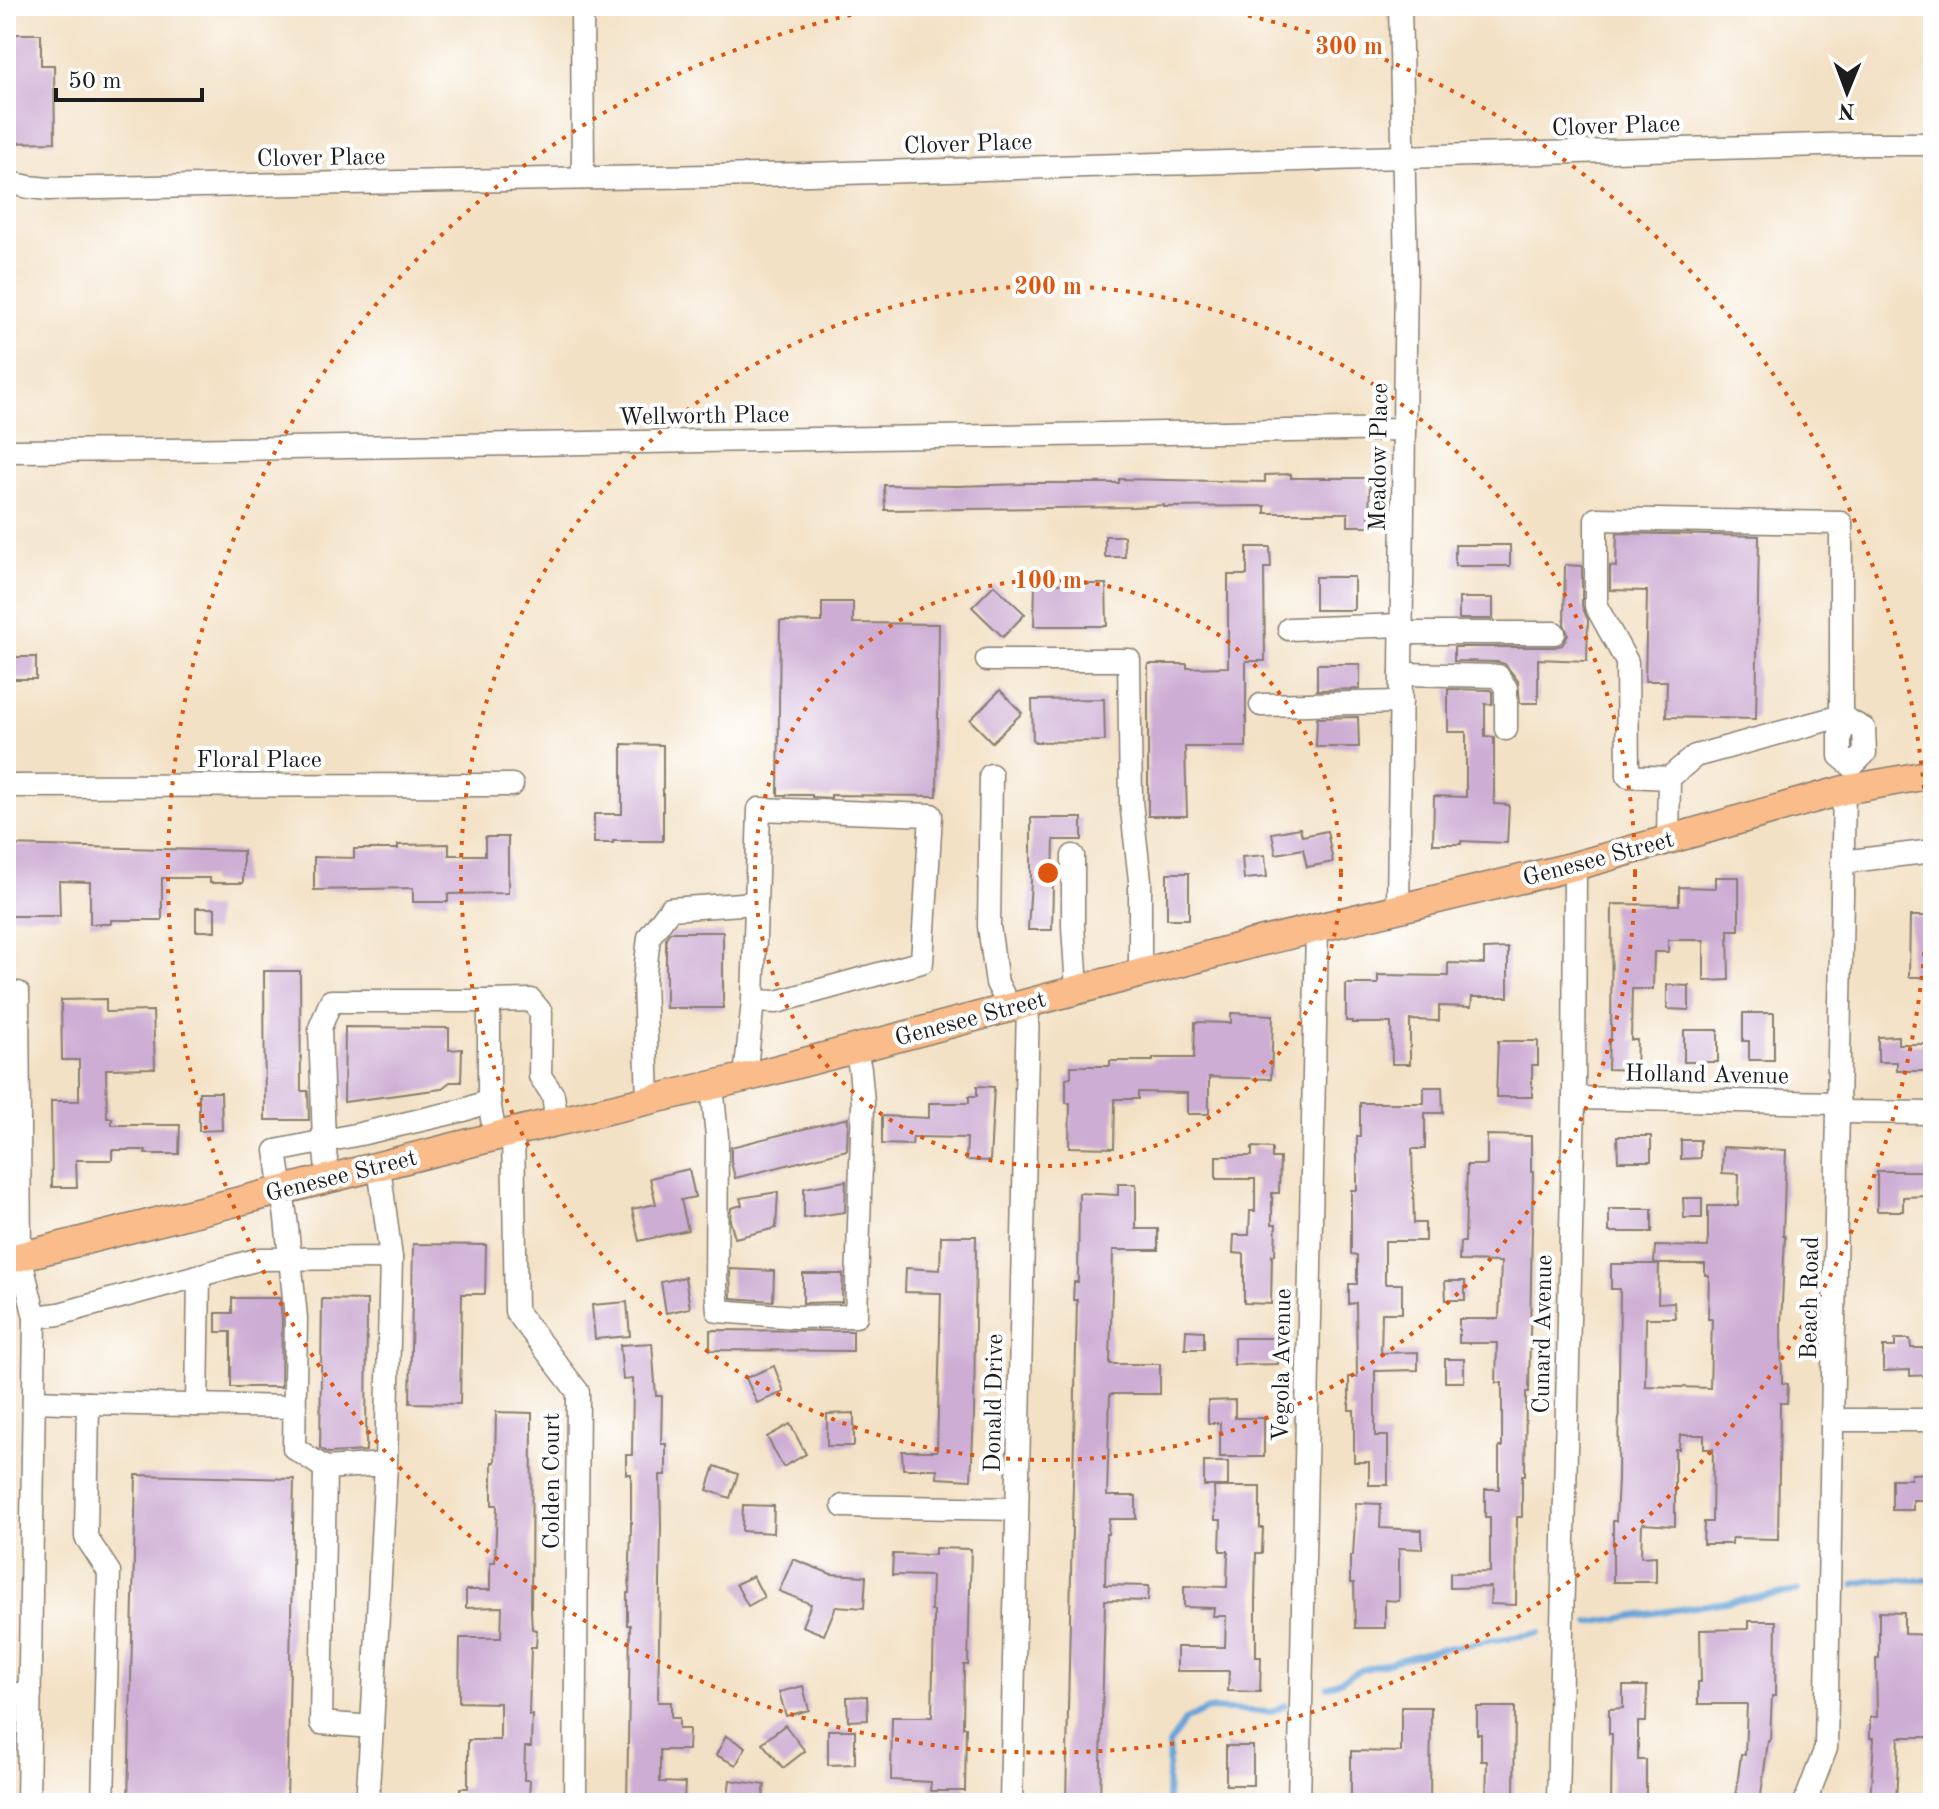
<svg xmlns="http://www.w3.org/2000/svg" width="1939" height="1809" font-family="'Old Standard TT',serif">
  <style>
    .lines { fill: none; stroke-linecap: round; stroke-linejoin: round }
    .stream { stroke: #67a3d8; stroke-width: 6 }
    .building { fill: #ceadd4 }
    .minor-casing { stroke: #887e70; stroke-width: 25 }
    .major-casing { stroke: #887e70; stroke-width: 31 }
    .minor { stroke: #fff; stroke-width: 22 }
    .major { stroke: #f9bc8a; stroke-width: 28 }
    .ring { fill: none; stroke: #de560d; stroke-width: 4; stroke-dasharray: 4 8 }
    .labels { text-anchor: middle; stroke-width: 8; stroke-linejoin: round; paint-order: stroke }
    .street-label { font-size: 24px; fill: #1c1c1c; stroke: #fff }
    .centre { fill: #de560d; stroke: #fff; stroke-width: 4 }
    .ring-label { font-size: 24px; text-anchor: middle; font-weight: bold; fill: #de560d; stroke: #fff; stroke-width: 8; stroke-linejoin: round; paint-order: stroke }
  </style>
  <rect width="100%" height="100%" fill="#fff"/>
  <filter id="ink" filterUnits="userSpaceOnUse"><feTurbulence type="fractalNoise" baseFrequency=".0125" numOctaves="2"/><feDisplacementMap in="SourceGraphic" scale="16" xChannelSelector="R" yChannelSelector="G"/><feConvolveMatrix kernelMatrix="1 2 1 2 8 2 1 2 1" color-interpolation-filters="sRGB"/></filter>
  <filter id="wash" filterUnits="userSpaceOnUse"><feTurbulence type="fractalNoise" baseFrequency=".006" numOctaves="4" result="noise"/><feDisplacementMap in="SourceGraphic" scale="32" xChannelSelector="R" yChannelSelector="G"/><feGaussianBlur stdDeviation="1.8" result="paint"/><feColorMatrix in="noise" values="0 0 0 0 0 0 0 0 0 0 0 0 0 0 0 0 0 1.4 0 .05"/><feComposite in="paint" operator="in"/></filter>
  <g filter="url(#wash)">
    <rect width="100%" height="100%" fill="#f3e1c5"/>
    <g class="lines">
      <g class="stream">
        <path d="M1854 1584 1875 1580H1933"/>
        <path d="M1589 1623 1798 1591"/>
        <path d="M1328 1687 1361 1670 1439 1649 1539 1633"/>
        <path d="M1167 1803 1169 1745 1185 1720 1208 1709 1271 1712 1285 1705"/>
      </g>
    </g>
    <g id="blocks">
      <g class="building">
        <path d="M6 34H41V65H54L55 142 6 143Z"/>
        <path d="M1291 474V478H1370L1369 526H1348V513H1265V506L1164 507V505L1133 507 885 510 884 485 957 486 1024 484V483H1119V479L1265 482V475Z"/>
        <path d="M1617 533 1759 536 1756 719 1666 717 1667 681H1645L1647 591 1610 590V566L1616 567Z"/>
        <path d="M1105 536H1124L1125 557H1105Z"/>
        <rect x="1455" y="545" width="55" height="21"/>
        <path d="M1247 547H1270L1271 568H1264L1265 661H1246V747H1185L1187 816H1148V664H1187V668L1228 667V575H1247Z"/>
        <path d="M1565 565 1582 566V606L1588 620 1587 661 1538 659V703H1520L1518 681 1505 664 1498 662 1454 661V647H1554L1562 645 1566 639 1568 634 1564 624Z"/>
        <rect x="1315" y="577" width="39" height="33"/>
        <path d="M1035 584H1106L1107 626H1034Z"/>
        <path d="M994 585 1025 614 1003 637 972 607Z"/>
        <rect x="1459" y="598" width="34" height="21"/>
        <path d="M822 602H853V623L939 624 937 796 831 795V798L812 797V795H778L780 621 822 622Z"/>
        <rect x="6" y="657" width="30" height="22"/>
        <path d="M1317 664H1360V689L1317 690Z"/>
        <path d="M1448 689 1490 690 1492 692V704H1485V736L1494 737V804L1509 805 1507 843 1461 841V844H1433L1434 796 1466 797V732H1448Z"/>
        <path d="M1000 690 1022 713 992 742 970 720Z"/>
        <path d="M1104 699 1105 741 1033 742 1032 700Z"/>
        <path d="M1358 717 1359 747H1316L1317 718Z"/>
        <path d="M622 744 663 745V841H613V843H594V814H622Z"/>
        <path d="M1031 818H1082V840H1054L1052 930H1028L1031 881Z"/>
        <path d="M1300 828 1302 836 1327 831 1333 862 1307 867 1303 849 1276 854 1272 833Z"/>
        <path d="M485 837H508V893L448 894V902H413V888L314 890V857L354 858V849H398V845L449 844V855H485Z"/>
        <path d="M6 845 243 851V883H210V878H162V920H111V924H90V882L59 881 60 916H6Z"/>
        <path d="M1265 855 1267 877 1244 879 1242 857Z"/>
        <rect x="1167" y="873" width="22" height="46"/>
        <path d="M1715 877H1739V930H1728L1729 980 1704 981V940H1668V952H1654L1653 989H1632L1631 1040H1637L1636 1070 1608 1069 1609 1040H1611L1612 904 1679 905V887L1715 888Z"/>
        <rect x="196" y="908" width="19" height="23"/>
        <path d="M1910 916H1933V977H1909Z"/>
        <path d="M670 932H723V1008H666V938Z"/>
        <path d="M1508 948V997H1472L1471 1007 1439 1006V1021L1410 1020V1064H1392L1391 1023H1352V1021H1346V984H1378V975L1448 976V963L1484 964V949Z"/>
        <path d="M264 971H300L301 1091H308L309 1120H265Z"/>
        <path d="M1667 985 1689 986V1010L1667 1009Z"/>
        <path d="M106 999V1012L153 1011 155 1068 106 1069 107 1118H112V1125H180L179 1154H145L146 1150H112V1160H76L77 1187H52L51 1101H79V1060H62L61 1000Z"/>
        <path d="M1231 1013 1273 1015 1271 1079 1209 1077V1114H1187V1093L1138 1092V1099H1115L1114 1148 1069 1147 1070 1103H1066V1078L1071 1077V1066H1110V1061H1153V1058H1194L1195 1022 1231 1023Z"/>
        <path d="M1743 1013H1774V1060H1749V1041H1743Z"/>
        <path d="M345 1027 449 1028V1050L462 1049 461 1082H450L441 1089 344 1102Z"/>
        <rect x="1684" y="1030" width="34" height="32"/>
        <path d="M1898 1036V1044H1929L1930 1071H1897V1062H1878V1037Z"/>
        <path d="M1498 1041H1538V1065H1532V1097H1496Z"/>
        <path d="M977 1086 994 1087 990 1161 966 1160 967 1138 913 1137 912 1145 882 1144V1116L929 1118V1103H969V1096H977Z"/>
        <path d="M1424 1087H1442L1443 1113H1425V1149H1412L1414 1223H1425V1241H1385V1284H1402V1313H1382L1381 1353 1418 1352V1370L1375 1371V1436H1388V1485H1369V1462H1354V1410H1349V1377H1357L1356 1303 1349 1304V1284H1357V1255L1351 1254V1190H1357V1137H1360V1103H1424Z"/>
        <path d="M199 1092H221L222 1130 199 1131Z"/>
        <path d="M848 1118 847 1150 735 1178 731 1162V1147Z"/>
        <path d="M1487 1135 1531 1136V1172H1533L1529 1392H1526L1525 1475H1522V1517H1517L1516 1605 1490 1604 1491 1587 1450 1588V1573L1490 1572V1517H1485V1489H1499V1447H1502V1383H1496L1497 1343H1459V1319H1499L1501 1262 1459 1261 1460 1242H1465L1467 1165H1487Z"/>
        <path d="M1617 1136H1651V1161H1618Z"/>
        <path d="M1681 1140H1700V1158L1681 1159Z"/>
        <path d="M1252 1147 1272 1148V1158H1280L1279 1193H1272V1224H1276L1275 1255H1272L1271 1304 1244 1303V1254L1233 1253 1234 1235H1249L1250 1211H1255V1179H1216V1156H1252Z"/>
        <path d="M1723 1147 1786 1150 1783 1236H1785L1781 1325 1782 1383 1788 1384 1787 1403H1780L1778 1539 1732 1538V1544H1703L1704 1522H1712L1713 1449H1704V1435H1680L1679 1449H1675V1526L1642 1524 1641 1557 1656 1556V1582H1613V1521H1616L1618 1479 1620 1289H1611V1264H1659L1658 1303 1674 1302 1675 1318H1646L1645 1386 1710 1388 1712 1319H1708L1709 1275H1705V1264H1654L1655 1246 1708 1247V1206H1738L1739 1174 1722 1173Z"/>
        <path d="M689 1169 695 1197 681 1200 688 1230 639 1241 632 1209 656 1204 650 1178Z"/>
        <path d="M1877 1171H1929V1196L1903 1197V1211H1877Z"/>
        <path d="M846 1181 845 1212 804 1218V1188Z"/>
        <path d="M1118 1184H1136V1229H1158V1250H1113L1110 1364H1160V1394H1110L1107 1496H1136V1519H1109L1108 1534H1106L1105 1585 1149 1586 1148 1601 1105 1600 1100 1802 1066 1800 1077 1300H1073L1074 1282H1078L1079 1193 1118 1195Z"/>
        <path d="M778 1192 776 1228 735 1238 730 1221 731 1208 742 1205 740 1198Z"/>
        <path d="M1683 1198H1702V1218H1684Z"/>
        <rect x="1609" y="1209" width="43" height="23"/>
        <path d="M941 1236H976L974 1415 971 1480 937 1478V1469H903L902 1451H937L941 1293 905 1292 906 1268 940 1270Z"/>
        <path d="M413 1244 486 1245 485 1294H462L460 1404 410 1403Z"/>
        <path d="M730 1269 774 1271 773 1301 731 1298Z"/>
        <path d="M803 1274H843L842 1302 803 1303Z"/>
        <path d="M685 1277 690 1308 666 1313 661 1282Z"/>
        <path d="M1445 1281H1465V1300H1446Z"/>
        <path d="M232 1298H280L282 1319 281 1387H231V1332H216V1313H232Z"/>
        <path d="M322 1299 367 1300 366 1451 328 1453 320 1448Z"/>
        <path d="M627 1302 630 1336 595 1339 592 1305Z"/>
        <path d="M710 1330 853 1331V1351L710 1350Z"/>
        <path d="M1186 1330 1204 1331V1349H1185Z"/>
        <path d="M1234 1338H1278V1364L1234 1365Z"/>
        <path d="M1895 1339H1910L1911 1348H1933V1375L1910 1376V1370L1883 1371V1347H1895Z"/>
        <path d="M652 1343 656 1396H662L661 1444H666V1475H660L661 1525 658 1702H671V1718H679V1729H689L688 1750H660V1782L685 1783 684 1800H662V1803H627L630 1625H627V1593H629L631 1528V1474H626V1455H632L633 1379 623 1380 620 1345Z"/>
        <rect x="1445" y="1359" width="19" height="23"/>
        <path d="M774 1366 784 1392 757 1403 746 1378Z"/>
        <path d="M1235 1400V1418H1264V1457H1220V1423H1208V1401Z"/>
        <path d="M496 1412 532 1413 531 1611 532 1629 537 1630 536 1647H531L529 1715H532L531 1747H525L524 1780H530L529 1800 481 1799V1803H459L460 1788H468V1740H500V1703L459 1702 460 1638H501L502 1607 466 1608V1590H490V1562H495L497 1505H492V1462H495Z"/>
        <path d="M854 1413V1446H827V1414Z"/>
        <path d="M790 1424 806 1454 783 1467 767 1437Z"/>
        <rect x="1204" y="1462" width="24" height="24"/>
        <path d="M715 1466 738 1474 730 1498 707 1490Z"/>
        <path d="M1933 1473V1500H1913V1510H1892V1479H1911V1474Z"/>
        <path d="M136 1475 294 1479 287 1803H128Z"/>
        <path d="M1214 1487H1260V1528H1263L1262 1553H1256L1255 1599H1256V1657H1261L1260 1692 1228 1691 1229 1671H1177V1647H1225L1226 1616H1213L1214 1608 1184 1607V1586L1227 1587 1228 1551H1220L1221 1520H1215Z"/>
        <path d="M1356 1503 1381 1504 1380 1528 1422 1530V1549L1399 1548V1601L1385 1600V1628H1355L1354 1583H1350V1556H1353Z"/>
        <path d="M743 1505 774 1506 773 1533 742 1531Z"/>
        <path d="M935 1548 971 1549 968 1665H964L963 1727H966L965 1791H930L931 1782 891 1780 892 1717H932L934 1619V1611H931L932 1576 892 1575 893 1554 935 1555Z"/>
        <path d="M793 1559 831 1574 866 1576 864 1608 836 1606 824 1635 802 1626 811 1604 779 1591Z"/>
        <path d="M753 1576 764 1597 748 1606 736 1584Z"/>
        <path d="M1879 1612 1904 1613V1634L1933 1635V1737H1899L1896 1803H1870L1874 1738H1870V1717H1877L1876 1658H1879Z"/>
        <path d="M1748 1621H1776L1775 1696H1772L1770 1741H1768L1760 1803H1735L1741 1754 1745 1755 1747 1704H1698V1682H1701L1700 1630 1748 1629Z"/>
        <path d="M803 1686 809 1710 786 1716 779 1692Z"/>
        <path d="M1623 1686H1647L1646 1722H1638V1760H1646V1803H1611L1612 1734H1609V1709L1623 1708Z"/>
        <path d="M867 1696 868 1720 848 1721 847 1697Z"/>
        <path d="M1401 1707H1431L1430 1803H1351V1751L1401 1752Z"/>
        <path d="M1477 1707H1515L1514 1803H1486L1487 1761H1481V1734H1477Z"/>
        <path d="M785 1725 805 1751 783 1768 762 1743Z"/>
        <path d="M828 1730H855V1764L828 1765Z"/>
        <path d="M726 1736 746 1747 736 1765 716 1755Z"/>
        <rect x="1226" y="1746" width="27" height="39"/>
        <path d="M730 1780 765 1785 762 1803H727Z"/>
      </g>
    </g>
  </g>
  <g filter="url(#ink)">
    <use href="#blocks" fill-opacity="0" stroke="#887e70" stroke-width="2"/>
    <g class="lines">
      <defs>
        <g id="minor">
          <path d="M582 6 583 178"/>
          <path d="M6 182 29 187 48 189 809 174 1859 144H1933"/>
          <path d="M6 451 170 450 1404 429"/>
          <path d="M1289 629 1402 625"/>
          <path d="M1401 633H1554"/>
          <path d="M987 660H1129L1131 802 1140 880V974"/>
          <path d="M1401 674 1498 676 1506 688V729"/>
          <path d="M1261 705 1401 702"/>
          <path d="M991 775 989 926 997 983 1010 1008"/>
          <path d="M1669 778 1628 776 1627 662 1596 606V519L1841 523V716"/>
          <path d="M6 786 512 785"/>
          <path d="M1668 840 1669 778 1695 756 1841 716 1864 729 1865 753 1852 766 1840 756V733L1850 723"/>
          <path d="M1073 856V926L1077 989"/>
          <path d="M1842 862 1933 851"/>
          <path d="M1398 908 1406 269 1400 6"/>
          <path d="M18 993 20 1256 35 1317 59 1314 259 1259 391 1258 379 1166"/>
          <path d="M745 1078 753 1001 759 809 931 815 922 962 777 1002 753 1001"/>
          <path d="M712 1085 717 1137 716 1287 718 1311 795 1317 856 1316 863 1103 860 1069 855 1049"/>
          <path d="M1574 1098 1839 1103"/>
          <path d="M648 1100 644 981 649 937 670 909 756 903"/>
          <path d="M1839 1112 1933 1113"/>
          <path d="M513 1132 516 1311 578 1392 575 1803"/>
          <path d="M495 1136 489 1101V1001L531 1000 541 1012 540 1076 553 1095 557 1122"/>
          <path d="M328 1178 324 1142 320 1028 331 1001H489"/>
          <path d="M35 1401 88 1403"/>
          <path d="M197 1405 199 1276"/>
          <path d="M1832 1420H1933"/>
          <path d="M386 1464 372 1727 321 1723 325 1468 386 1464 391 1258"/>
          <path d="M325 1468 294 1448 296 1318 286 1218 276 1151 360 1134 464 1110 489 1101"/>
          <path d="M843 1506 1017 1509"/>
          <path d="M6 1694H30"/>
          <path d="M28 1803 35 1317"/>
          <path d="M103 1803 109 1572 86 1537 88 1403 295 1407"/>
          <path d="M367 1803 372 1727"/>
          <path d="M1011 1803 1028 1003"/>
          <path d="M1299 1803 1317 928"/>
          <path d="M1558 1803 1574 1098 1575 866"/>
          <path d="M1805 1803 1826 1748 1844 790"/>
        </g>
        <path id="major" d="M6 1260 513 1132 756 1075 1255 943 1575 866 1844 790 1933 774"/>
      </defs>
      <use href="#minor" class="minor-casing"/>
      <use href="#major" class="major-casing"/>
      <use href="#minor" class="minor"/>
      <use href="#major" class="major"/>
    </g>
  </g>
  <g class="ring">
    <circle cx="1048" cy="873" r="293"/>
    <circle cx="1048" cy="873" r="587"/>
    <path d="M1201 6A880 880 0 1 1 895 6"/>
  </g>
  <g class="labels">
    <g class="street-label">
      <text transform="translate(1616 125) rotate(-2)" y="8">Clover Place</text>
      <text transform="translate(968 143) rotate(-2)" y="8">Clover Place</text>
      <text transform="translate(321 157) rotate(-1)" y="8">Clover Place</text>
      <text transform="translate(704 415) rotate(-1)" y="8">Wellworth Place</text>
      <text transform="translate(1378 457) rotate(-89)" y="8">Meadow Place</text>
      <text x="259" y="767">Floral Place</text>
      <text transform="translate(1598 858) rotate(-15)" y="8">Genesee Street</text>
      <text transform="translate(970 1018) rotate(-15)" y="8">Genesee Street</text>
      <text transform="translate(1707 1074) rotate(1)" y="8">Holland Avenue</text>
      <text transform="translate(341 1175) rotate(-14)" y="8">Genesee Street</text>
      <text transform="translate(1809 1298) rotate(-89)" y="8">Beach Road</text>
      <text transform="translate(1542 1334) rotate(-89)" y="8">Cunard Avenue</text>
      <text transform="translate(1281 1365) rotate(-89)" y="8">Vegola Avenue</text>
      <text transform="translate(993 1403) rotate(-89)" y="8">Donald Drive</text>
      <text transform="translate(551 1481) rotate(-90)" y="8">Colden Court</text>
    </g>
  </g>
  <circle cx="1048" cy="873" r="12" class="centre"/>
  <g class="ring-label">
    <text x="1349" y="54">300 m</text>
    <text x="1048" y="294">200 m</text>
    <text x="1048" y="588">100 m</text>
  </g>
  <rect width="1939" height="1809" fill="none" stroke="#fff" stroke-width="32"/>
  <g transform="translate(1847 92) rotate(181)" stroke="#ffffff" stroke-width="6" paint-order="stroke">
  <path d="M0-6L14 30L0 20L-14 30Z" fill="#1c1c1c"/>
  <text y="-12" font-size="22" font-weight="bold" text-anchor="middle" fill="#1c1c1c">N</text>
  </g>
  <path d="M56 88v12h146v-12" fill="none" stroke="#1c1c1c" stroke-width="4"/>
  <text x="68" y="88" font-size="24" fill="#1c1c1c" stroke="#ffffff" stroke-width="6" paint-order="stroke">50 m</text>
</svg>
